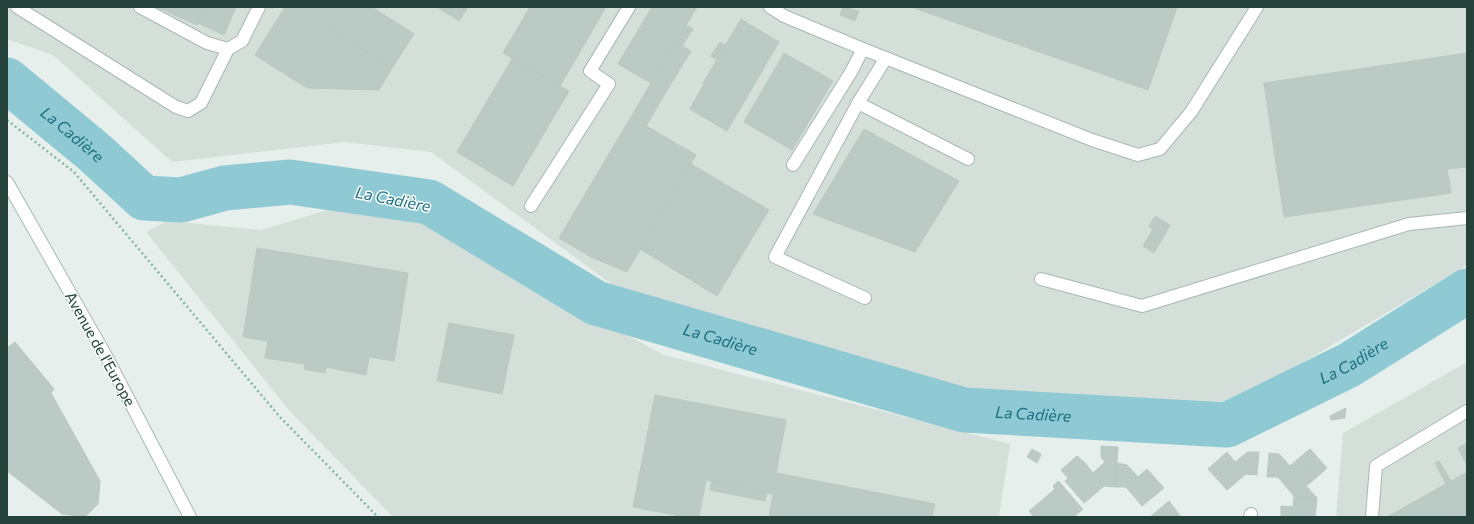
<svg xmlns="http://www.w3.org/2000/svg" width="1474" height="524" font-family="Commissioner,sans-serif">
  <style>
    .built { fill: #d4dfda }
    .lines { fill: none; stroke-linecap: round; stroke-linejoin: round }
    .river { stroke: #8ec9d4; stroke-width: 45 }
    .building { fill: #bbcac4; stroke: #b8c9c2 }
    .minor-casing { stroke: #a8b8b2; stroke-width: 14 }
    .path { stroke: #86b3a5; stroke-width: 2.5; stroke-dasharray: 2 3; stroke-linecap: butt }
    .minor { stroke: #fff; stroke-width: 12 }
    .labels { text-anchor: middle; stroke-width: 3; stroke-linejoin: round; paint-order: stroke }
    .street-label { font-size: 15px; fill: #24423a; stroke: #f7fbf9 }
    .water-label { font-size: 16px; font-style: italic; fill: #1c6f80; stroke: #f7fbf9 }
  </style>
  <rect width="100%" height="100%" fill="#e6efeb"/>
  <g class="built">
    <path d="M7 7H1467V265L1223 410 963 398 654 315 431 152 345 142 172 162 53 55 7 39Z"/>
    <path d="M390 207 664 355 1010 444 999 517H393L288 409 146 232 167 221 261 230 334 208Z"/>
    <path d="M1467 362V517H1336L1343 433Z"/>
  </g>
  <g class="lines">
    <path class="river" id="s1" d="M7 80 94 152 144 198 181 200 225 188 290 182 429 202 596 303 964 410 1227 425 1349 365 1467 291"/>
  </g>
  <g class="building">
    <path d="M157 7H208L197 25Z"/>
    <path d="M208 7H236L224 35 198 23Z"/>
    <path d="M285 7H294L392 68 379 90 307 88 255 55Z"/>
    <path d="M296 7H372L414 34 392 68Z"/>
    <path d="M437 7H468L459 21Z"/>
    <path d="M530 7H606L560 86 503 53Z"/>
    <path d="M652 7H697L651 83 618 64Z"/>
    <path d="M843 7 859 11 855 21 840 15Z"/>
    <path d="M911 7H1177L1148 90Z"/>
    <path d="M741 19 779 42 727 131 690 109 704 84 703 83Z"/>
    <path d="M686 25 693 29 682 46 676 42Z"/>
    <path d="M676 42 691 51 666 92 651 83Z"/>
    <path d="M720 42 725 45 717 59 711 56Z"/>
    <path d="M784 53 833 81 792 150 744 122Z"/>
    <path d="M1467 53V167L1447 169 1451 193 1284 217 1264 83Z"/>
    <path d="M512 59 569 91 513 186 457 152Z"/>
    <path d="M651 83 666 92 646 126 631 117Z"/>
    <path d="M631 117 696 155 627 272 591 257 559 238Z"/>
    <path d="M864 129 959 181 915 252 813 214Z"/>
    <path d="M691 164 769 210 717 296 640 249Z"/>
    <path d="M1155 216 1170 225 1154 253 1143 246 1153 229 1149 227Z"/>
    <path d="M257 248 408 273 394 361 369 357 366 375 326 367 325 373 304 369 305 364 265 358 268 341 243 337Z"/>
    <path d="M449 323 514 335 502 394 437 381Z"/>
    <path d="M15 342 54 389 51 393 100 481 98 504 85 517 62 514 7 471V348Z"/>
    <path d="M655 395 786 420 776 473 935 504 932 517H769L773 494 706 480 699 517H685L633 507Z"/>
    <path d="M1346 408 1345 418 1331 420 1330 416Z"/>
    <path d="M1467 443V465L1458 448Z"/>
    <path d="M1101 446 1118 447 1115 487 1104 486 1084 503 1065 481 1085 463 1093 473 1105 462 1101 457Z"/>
    <path d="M1032 449 1041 454 1037 463 1027 457Z"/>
    <path d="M1310 449 1327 468 1316 478 1299 458Z"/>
    <path d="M1227 452 1235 462 1248 452H1259L1257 475 1246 474 1227 490 1208 469Z"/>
    <path d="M1269 453 1279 454 1290 466 1299 458 1316 478 1306 486 1317 498 1294 496 1278 477H1267Z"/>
    <path d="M1077 456 1085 463 1068 478 1061 470Z"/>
    <path d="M1439 461 1451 481 1446 484 1435 463Z"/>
    <path d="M1117 463 1127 465 1138 477 1147 469 1164 488 1142 506 1126 487H1115Z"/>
    <path d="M1467 472V517H1387L1446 484Z"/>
    <path d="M712 481 767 492 765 501 710 490Z"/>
    <path d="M1058 481 1061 484 1055 489 1053 486Z"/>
    <path d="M1061 484 1080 506 1066 517H1042L1050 510 1041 501Z"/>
    <path d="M1294 496 1317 498 1315 517H1281V506L1293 507Z"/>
    <path d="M1041 501 1050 510 1042 517H1034L1029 511Z"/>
    <path d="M1169 501 1181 517H1150Z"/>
    <path d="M1080 506 1083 509 1074 517H1066Z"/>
  </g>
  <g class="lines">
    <defs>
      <g id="minor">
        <path d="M17 7 176 107 188 111 201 103 228 49"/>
        <path d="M140 7 207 43 228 49 242 41 259 7"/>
        <path d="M770 7 784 16 863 49 1092 140 1138 155 1160 149 1191 112 1257 7"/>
        <path d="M886 58 858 103 968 159"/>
        <path d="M858 103 775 257 865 298"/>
        <path d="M793 165 851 72 863 49"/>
        <path d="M7 182 106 356 190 517"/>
        <path d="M531 206 609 84 590 71 629 7"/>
        <path d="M1041 279 1142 306 1409 224 1467 218"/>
        <path d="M1250 517 1251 514"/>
        <path d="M1372 517 1376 466 1467 411"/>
      </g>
    </defs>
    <use href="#minor" class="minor-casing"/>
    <path class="path" d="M7 120 74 172 279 416 378 517"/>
    <use href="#minor" class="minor"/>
  </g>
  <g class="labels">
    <g class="street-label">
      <text transform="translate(100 349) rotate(61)" y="5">Avenue de l'Europe</text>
    </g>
    <g class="water-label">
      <text dy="6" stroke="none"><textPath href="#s1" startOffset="85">La Cadière</textPath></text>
      <text transform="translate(393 199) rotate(11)" y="6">La Cadière</text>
      <text dy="6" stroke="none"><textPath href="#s1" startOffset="794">La Cadière</textPath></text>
      <text dy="6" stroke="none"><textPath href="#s1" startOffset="1453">La Cadière</textPath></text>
      <text dy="6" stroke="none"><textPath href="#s1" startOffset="1117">La Cadière</textPath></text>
    </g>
  </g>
  <rect width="1474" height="524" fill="none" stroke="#24423a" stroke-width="16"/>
</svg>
